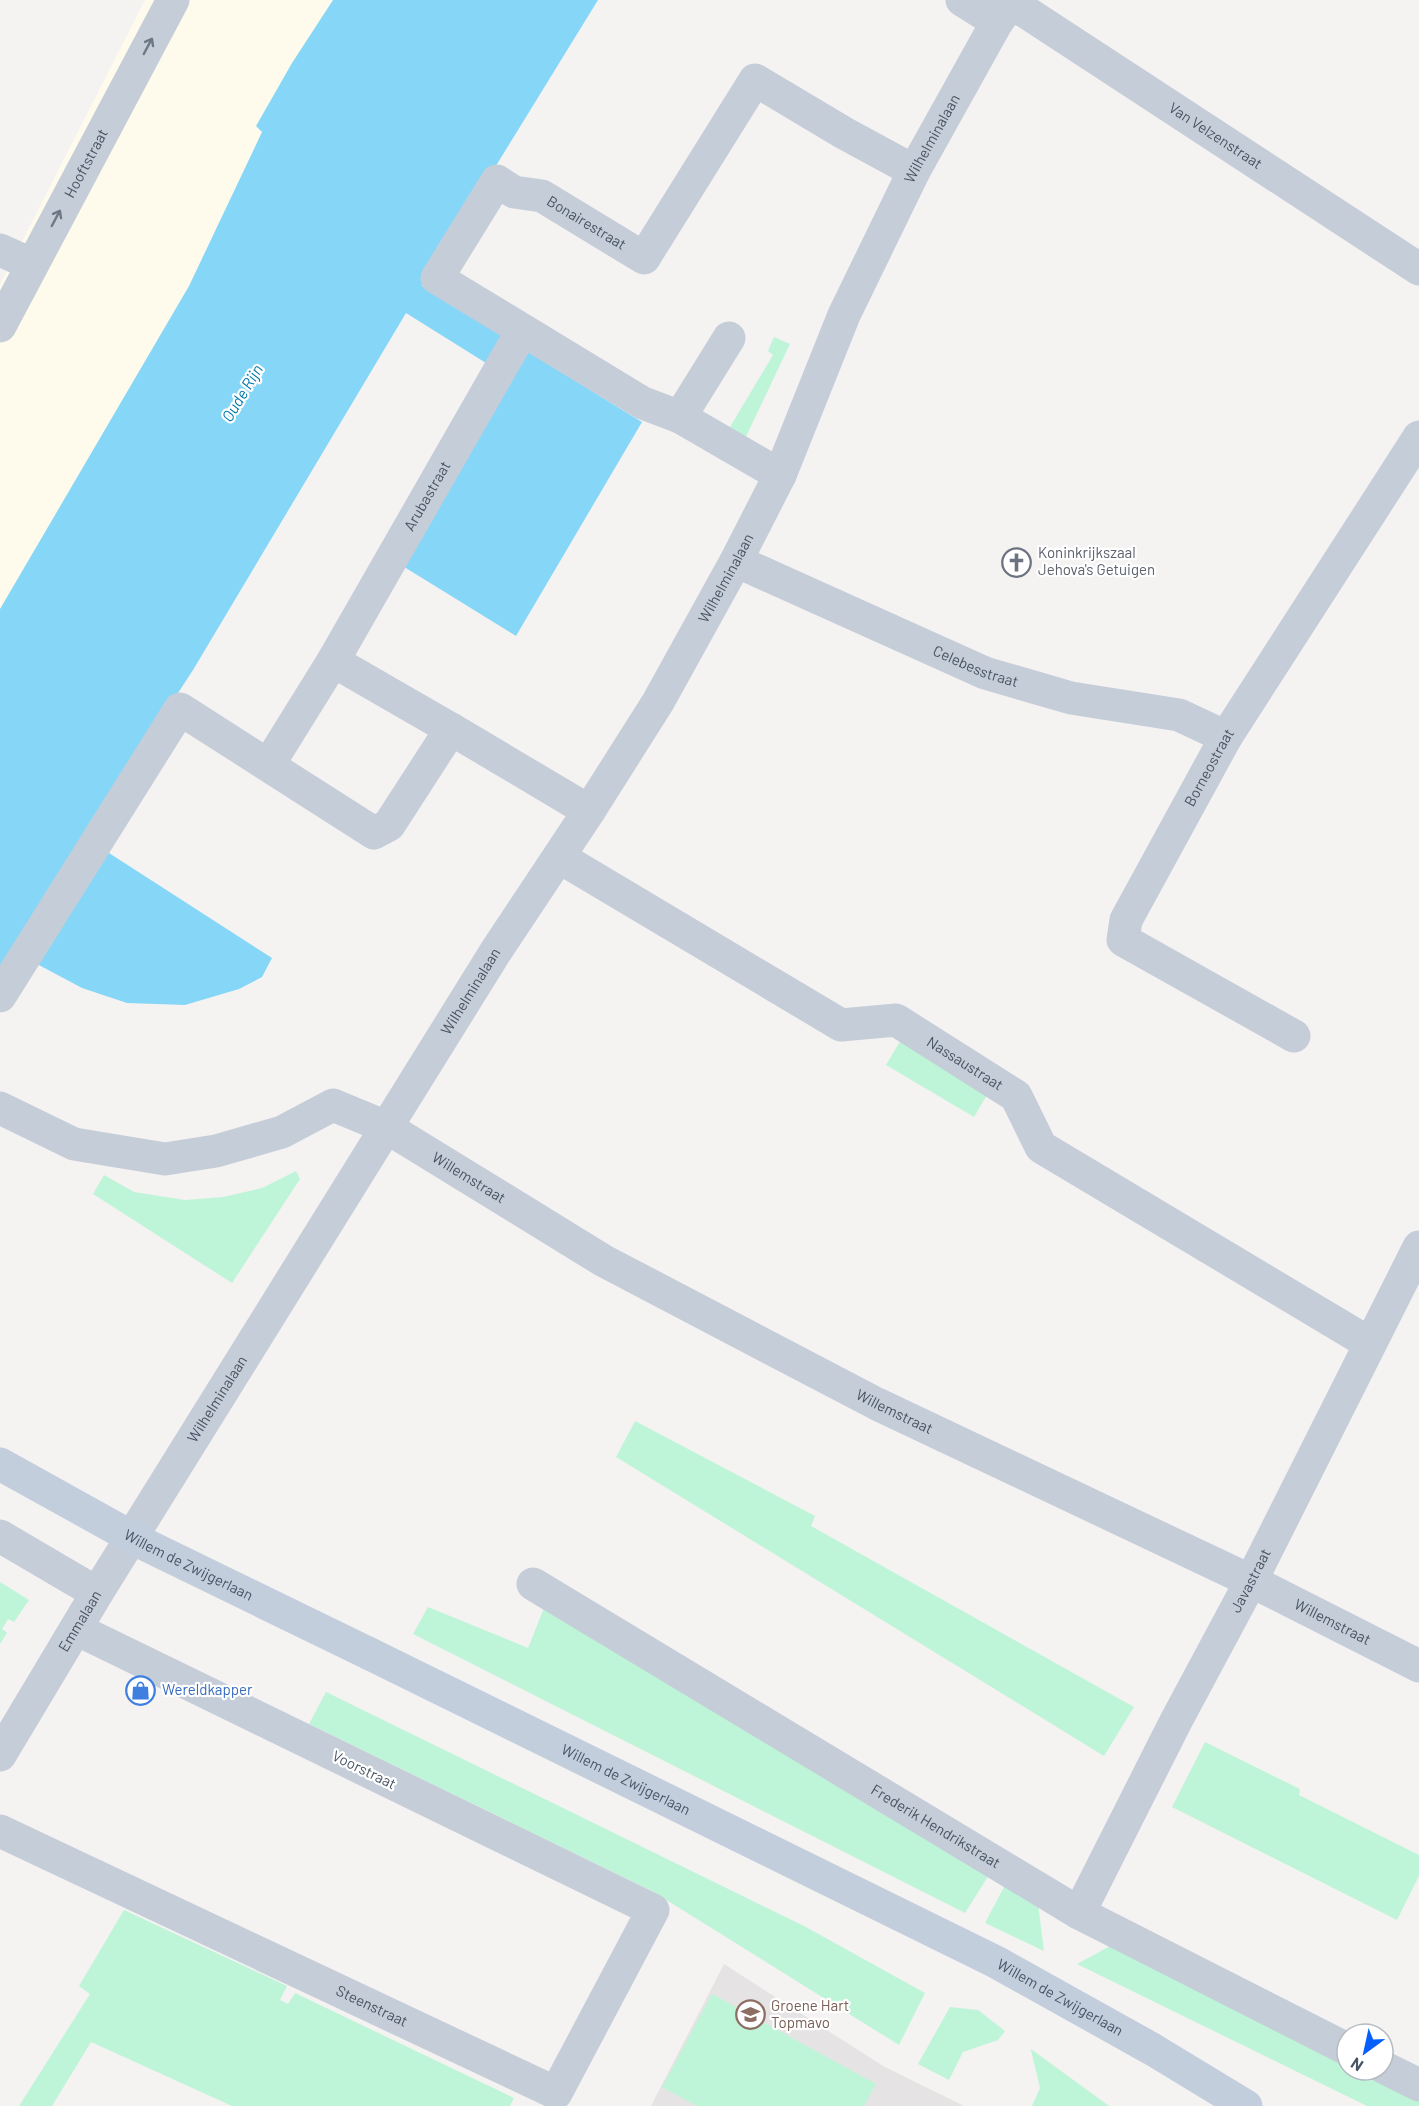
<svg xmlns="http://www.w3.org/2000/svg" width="1419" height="2106" font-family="Barlow,sans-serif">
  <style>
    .commercial { fill: #fefbed }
    .education { fill: #e6e3e4 }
    .green { fill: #bef5d8 }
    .water { fill: #86d7f7 }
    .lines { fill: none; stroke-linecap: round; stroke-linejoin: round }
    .street { stroke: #c5cdd8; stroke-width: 33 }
    .secondary { stroke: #c3cedd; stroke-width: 33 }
    .secondary-bridge { stroke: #c3cedd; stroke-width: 33 }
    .oneway { stroke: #6d7886 }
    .labels { text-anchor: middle; stroke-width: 4.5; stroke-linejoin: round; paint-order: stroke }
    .street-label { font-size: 15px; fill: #475463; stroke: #fff }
    .worship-label { font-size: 15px; fill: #5b616d; stroke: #fff; text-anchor: start }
    .shop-label { font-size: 15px; fill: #366cbe; stroke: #fff; text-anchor: start }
    .education-label { font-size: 15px; fill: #785e54; stroke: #fff; text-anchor: start }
    .water-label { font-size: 16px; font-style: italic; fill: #027bac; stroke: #fff }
  </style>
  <rect width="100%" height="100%" fill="#f5f2f2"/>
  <path class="commercial" d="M145 0H385L0 639V285Z"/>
  <path class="education" d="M724 1964 883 2066 964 2106H651Z"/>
  <g class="green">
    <path d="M774 337 790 344 743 443 727 432 773 355 768 351Z"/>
    <path d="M902 1038 990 1090 974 1117 886 1065Z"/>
    <path d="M296 1171 300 1179 232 1283 93 1194 104 1175 134 1192 185 1200 223 1197 262 1188Z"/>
    <path d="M635 1421 815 1516 811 1526 1134 1707 1104 1756 616 1457Z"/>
    <path d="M0 1582 29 1600 14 1622 8 1619 2 1629 7 1633 0 1644Z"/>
    <path d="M428 1607 528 1648 544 1608 989 1875 965 1913 413 1634Z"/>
    <path d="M326 1692 804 1926 925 1993 899 2045 652 1891 309 1724Z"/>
    <path d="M1205 1742 1300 1789 1299 1795 1419 1855V1876L1397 1920 1172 1807Z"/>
    <path d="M1005 1885 1038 1904 1044 1951 985 1923Z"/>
    <path d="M124 1910 287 1986 280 2000 288 2004 295 1993 514 2098 510 2106H232L91 2042 52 2106H19L90 1994 79 1986Z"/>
    <path d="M1112 1945 1347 2065V2070H1357L1419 2101V2106H1367L1077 1964Z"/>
    <path d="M712 1994 876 2084 864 2106H697L662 2087Z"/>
    <path d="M950 2007 978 2010 1005 2031 998 2040 963 2052 949 2080 918 2064Z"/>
    <path d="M1031 2050V2049L1109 2106H1032L1040 2088Z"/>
  </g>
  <path class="water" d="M333 0H598L422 286 642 422 516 636 401 565 510 378 406 313 193 670 118 785 109 853 272 958 262 977 239 989 185 1005 127 1003 82 988 37 964 0 970V609L189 286 262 132 256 126 292 63Z"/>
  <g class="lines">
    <g class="street">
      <path d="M962 0 997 22"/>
      <path id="s1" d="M1012 3 1419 269"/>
      <path d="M0 250 31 264"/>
      <path id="s2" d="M0 326 173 0"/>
      <path d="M729 338 680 417 780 475"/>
      <path id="s3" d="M680 417 643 403 437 278 497 181 514 192 542 196 644 258 755 80 844 133 914 171"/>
      <path id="s4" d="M736 561 985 673 1071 698 1179 715 1226 737"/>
      <path id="s5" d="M333 661 522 331"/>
      <path d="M269 764 333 661 451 729"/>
      <path id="s6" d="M559 857 841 1025 896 1020 1016 1096 1041 1147 1369 1343"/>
      <path d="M0 996 180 709 374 833 389 825 451 729 589 811"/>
      <path id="s7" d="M1294 1036 1123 940 1126 920 1226 737 1419 437"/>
      <path id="s8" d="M0 1108 74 1144 165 1159 216 1151 282 1132 333 1105 386 1127 604 1261 877 1404 1251 1581 1419 1666"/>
      <path d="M0 1536 97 1593"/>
      <path id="s9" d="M533 1584 1079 1913 1347 2049"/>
      <path id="s10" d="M0 1755 97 1593 496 951 589 811 658 702 736 561 780 475 844 315 914 171 997 22 1013 0"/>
      <path id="s11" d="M0 1831 556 2093 653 1910 76 1629"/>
      <path id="s12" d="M1079 1913 1176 1721 1251 1581 1419 1247"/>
      <path d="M1383 2067 1419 2085"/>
    </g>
    <path class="secondary" id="s13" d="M370 1654 996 1962 1152 2049 1246 2106"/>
    <path class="secondary-bridge" id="s14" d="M0 1464 144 1544 370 1654"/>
  </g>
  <defs><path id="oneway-shaft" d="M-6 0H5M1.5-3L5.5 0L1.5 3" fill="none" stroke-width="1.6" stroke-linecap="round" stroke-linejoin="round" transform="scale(1.5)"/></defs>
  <g class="oneway">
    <use href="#oneway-shaft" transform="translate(148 46) rotate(-62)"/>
    <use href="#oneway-shaft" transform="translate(56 218) rotate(-62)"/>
  </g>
  <defs>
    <symbol id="church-ring" viewBox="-11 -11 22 22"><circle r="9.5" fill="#fff" stroke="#6b7280" stroke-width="1.5"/><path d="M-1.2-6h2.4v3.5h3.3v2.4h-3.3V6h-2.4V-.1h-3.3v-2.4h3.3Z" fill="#6b7280"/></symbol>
    <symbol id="shop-ring" viewBox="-11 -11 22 22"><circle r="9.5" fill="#fff" stroke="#3f7fe0" stroke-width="1.5"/><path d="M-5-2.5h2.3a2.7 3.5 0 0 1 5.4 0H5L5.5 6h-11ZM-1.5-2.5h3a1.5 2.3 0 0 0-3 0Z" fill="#3f7fe0"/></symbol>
    <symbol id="school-ring" viewBox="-11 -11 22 22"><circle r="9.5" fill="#fff" stroke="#8d6e63" stroke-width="1.5"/><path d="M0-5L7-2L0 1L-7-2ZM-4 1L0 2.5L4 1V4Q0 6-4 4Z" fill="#8d6e63"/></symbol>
  </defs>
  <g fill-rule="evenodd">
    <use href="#church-ring" x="1000" y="546" width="33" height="33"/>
    <use href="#shop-ring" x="124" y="1674" width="33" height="33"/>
    <use href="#school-ring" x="734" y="1998" width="33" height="33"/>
  </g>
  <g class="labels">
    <g class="street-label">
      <text dy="5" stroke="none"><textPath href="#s1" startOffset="243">Van Velzenstraat</textPath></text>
      <text dy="5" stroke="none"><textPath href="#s10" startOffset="1869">Wilhelminalaan</textPath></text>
      <text dy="5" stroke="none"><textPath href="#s2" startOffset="184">Hooftstraat</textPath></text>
      <text dy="5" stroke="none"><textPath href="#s3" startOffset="495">Bonairestraat</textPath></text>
      <text dy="5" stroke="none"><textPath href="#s5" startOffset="190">Arubastraat</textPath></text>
      <text dy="5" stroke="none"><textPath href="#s10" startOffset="1383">Wilhelminalaan</textPath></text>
      <text dy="5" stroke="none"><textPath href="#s4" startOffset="262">Celebesstraat</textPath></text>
      <text dy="5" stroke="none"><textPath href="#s7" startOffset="390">Borneostraat</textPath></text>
      <text dy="5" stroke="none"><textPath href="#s10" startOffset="897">Wilhelminalaan</textPath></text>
      <text dy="5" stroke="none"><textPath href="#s6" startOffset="465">Nassaustraat</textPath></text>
      <text dy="5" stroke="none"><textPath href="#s8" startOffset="507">Willemstraat</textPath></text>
      <text dy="5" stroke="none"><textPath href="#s10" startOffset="417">Wilhelminalaan</textPath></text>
      <text dy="5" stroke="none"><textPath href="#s8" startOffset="993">Willemstraat</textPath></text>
      <text dy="5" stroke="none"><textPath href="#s14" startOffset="214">Willem de Zwijgerlaan</textPath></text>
      <text dy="5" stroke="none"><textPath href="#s12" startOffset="374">Javastraat</textPath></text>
      <text dy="5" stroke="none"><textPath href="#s10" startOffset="156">Emmalaan</textPath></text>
      <text dy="5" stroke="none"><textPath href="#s8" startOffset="1479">Willemstraat</textPath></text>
      <text transform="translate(364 1770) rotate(26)" y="5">Voorstraat</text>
      <text dy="5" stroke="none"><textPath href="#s13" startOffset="285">Willem de Zwijgerlaan</textPath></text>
      <text dy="5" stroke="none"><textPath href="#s9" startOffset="470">Frederik Hendrikstraat</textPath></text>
      <text dy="5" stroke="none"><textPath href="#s13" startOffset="771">Willem de Zwijgerlaan</textPath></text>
      <text dy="5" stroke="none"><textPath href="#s11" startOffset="411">Steenstraat</textPath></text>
    </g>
    <g class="worship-label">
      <text x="1038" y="558">Koninkrijkszaal<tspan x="1038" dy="17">Jehova's Getuigen</tspan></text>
    </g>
    <g class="shop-label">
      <text x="162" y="1695">Wereldkapper</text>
    </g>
    <g class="education-label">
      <text x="771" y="2011">Groene Hart<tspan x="771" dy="17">Topmavo</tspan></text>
    </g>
    <g class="water-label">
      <text transform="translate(242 393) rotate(-59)" y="6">Oude Rijn</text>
    </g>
  </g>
  <g transform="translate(1365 2052) rotate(213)"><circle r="28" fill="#ffffff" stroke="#b5bbc1" stroke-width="1.5"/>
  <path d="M0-4.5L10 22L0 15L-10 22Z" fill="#065efb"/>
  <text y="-9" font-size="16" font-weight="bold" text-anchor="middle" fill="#475463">N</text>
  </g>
</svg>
